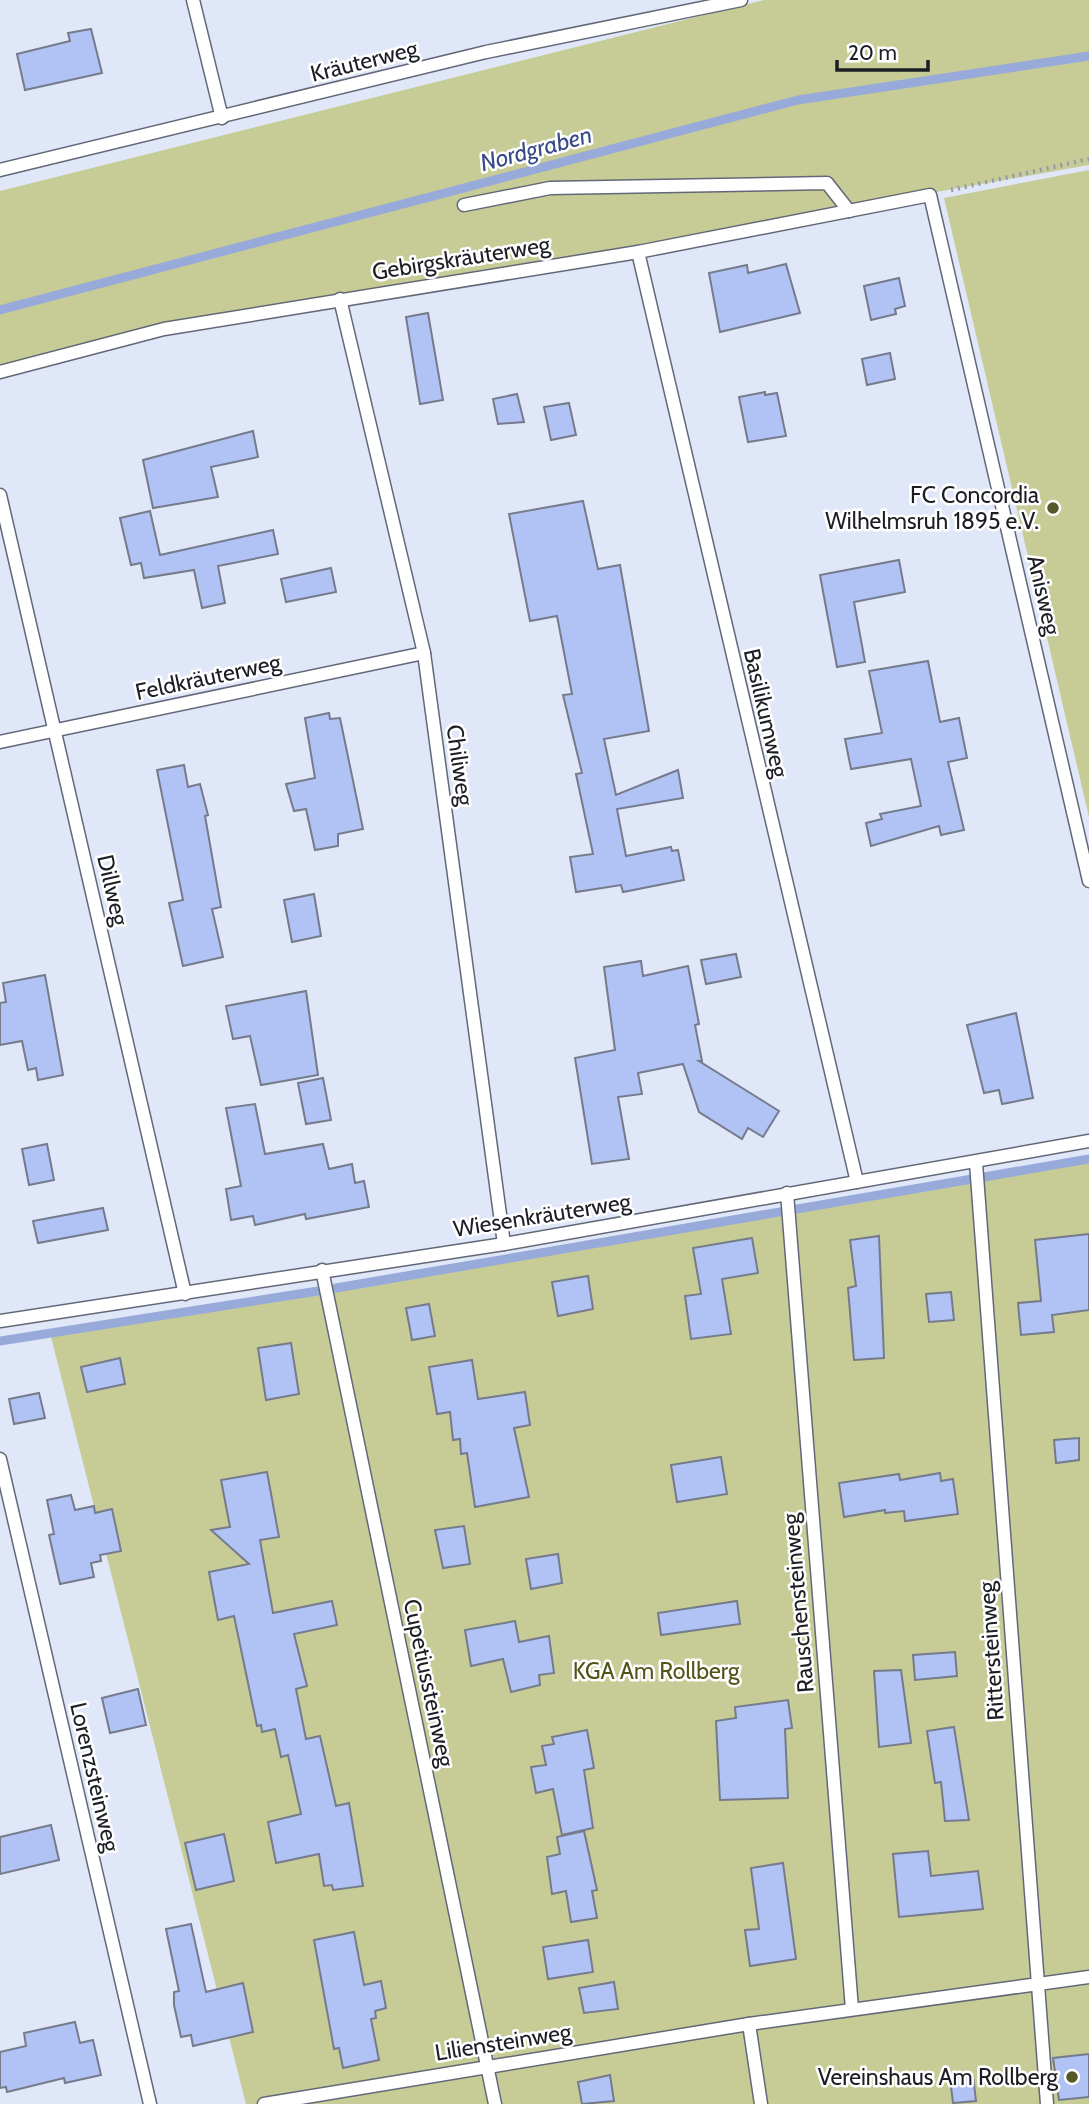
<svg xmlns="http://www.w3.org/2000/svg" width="1089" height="2104" font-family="Cabin,sans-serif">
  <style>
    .green { fill: #c7cc97 }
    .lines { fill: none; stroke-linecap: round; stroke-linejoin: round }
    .stream { stroke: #98aada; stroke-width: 9 }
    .building { fill: #b1c3f5; stroke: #757b8b; stroke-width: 2 }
    .service-casing { stroke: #626877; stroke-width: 15 }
    .path { stroke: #9499a6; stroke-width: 4.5; stroke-dasharray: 2 5; stroke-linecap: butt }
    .service { stroke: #fff; stroke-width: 12 }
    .poi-dot { fill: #565927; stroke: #fff; stroke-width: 2.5 }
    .labels { text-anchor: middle; stroke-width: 5; stroke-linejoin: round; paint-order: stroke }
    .street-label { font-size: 23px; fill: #1c1e24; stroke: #fff }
    .poi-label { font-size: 23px; fill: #1c1e24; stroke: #fff; text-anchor: end }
    .park-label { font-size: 23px; fill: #525518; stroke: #fff }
    .water-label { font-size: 24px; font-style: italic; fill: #374a87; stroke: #fff }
  </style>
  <rect width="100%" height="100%" fill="#e0e7f9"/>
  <g class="green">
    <path d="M764 0H1089V165L164 329 0 372V191Z"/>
    <path d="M1089 170V817L944 198Z"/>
    <path d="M1089 1159V2104H246L50 1333 915 1191Z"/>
  </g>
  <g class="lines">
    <g class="stream">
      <path d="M0 310 798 100 1089 56"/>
      <path d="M336 1288 1089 1159"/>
      <path d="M0 1341 318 1291"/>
    </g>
  </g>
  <g class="building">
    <path d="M91 29 102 73 25 90 17 54 70 41 68 33Z"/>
    <path d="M786 264 800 313 720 332 709 273 747 265 748 273Z"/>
    <path d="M899 278 905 306 895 309 896 314 871 320 864 286Z"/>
    <path d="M428 313 443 400 420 404 406 317Z"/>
    <path d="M890 353 895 379 867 385 862 359Z"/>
    <path d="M765 392V395L777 393 786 436 748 442 739 397Z"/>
    <path d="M517 394 524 422 498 424 493 399Z"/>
    <path d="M569 403 576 435 551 440 544 407Z"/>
    <path d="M253 431 258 457 211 467 218 497 153 508 143 460Z"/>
    <path d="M583 501 598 569 620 565 649 731 604 739 616 795 678 770 683 798 617 809 626 856 671 847 672 851 678 850 684 880 623 892 621 885 576 892 570 857 593 854 576 774 582 773 563 695 572 694 557 616 530 621 509 514Z"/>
    <path d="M150 511 160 555 273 530 278 554 218 566 225 603 202 608 194 570 144 578 141 563 131 565 120 518Z"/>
    <path d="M899 560 905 592 854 602 865 662 837 667 820 575Z"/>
    <path d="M331 568 336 592 286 602 281 579Z"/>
    <path d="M928 661 940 722 959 718 967 758 948 762 964 830 941 835 939 826 871 846 866 823 882 819 880 814 921 806 911 759 851 769 845 739 882 733 869 671Z"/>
    <path d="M329 713 330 719 340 718 363 829 338 834V846L315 850 306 809 294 811 286 784 315 778 305 718Z"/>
    <path d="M184 765 188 787 200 784 208 815 205 816 221 907 212 909 223 957 183 966 169 903 183 900 157 770Z"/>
    <path d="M314 894 321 936 292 942 284 900Z"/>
    <path d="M736 954 741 977 706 984 701 960Z"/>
    <path d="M641 961 643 976 688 966 699 1024 695 1025 702 1061H699L779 1111 763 1137 748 1128 742 1139 699 1112 683 1064 638 1073 642 1094 618 1097 629 1159 592 1164 575 1058 615 1050 604 967Z"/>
    <path d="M45 975 63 1075 38 1080 36 1068 28 1070 22 1041 0 1045V1003L6 1002 3 983Z"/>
    <path d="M306 991 318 1075 261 1085 250 1036 233 1039 226 1006Z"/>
    <path d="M1016 1013 1033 1098 1002 1104 999 1090 984 1093 967 1025Z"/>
    <path d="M323 1078 331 1120 306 1124 298 1083Z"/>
    <path d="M255 1104 265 1154 323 1144 329 1169 352 1164 355 1183 364 1181 369 1207 306 1219 305 1214 255 1225 253 1216 231 1220 226 1189 241 1186 226 1108Z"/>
    <path d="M47 1144 54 1180 29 1185 22 1149Z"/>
    <path d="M103 1208 108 1230 38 1243 33 1221Z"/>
    <path d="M1089 1234V1310L1052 1315 1054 1332 1021 1335 1018 1303 1041 1301 1035 1240Z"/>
    <path d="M879 1236 884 1358 854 1360 848 1288 856 1286 850 1240Z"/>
    <path d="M752 1238 758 1273 722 1279 731 1334 691 1339 685 1296 701 1294 693 1248Z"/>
    <path d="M588 1276 593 1309 558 1316 552 1282Z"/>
    <path d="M951 1292 954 1320 929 1322 926 1294Z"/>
    <path d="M429 1304 435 1336 412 1340 406 1308Z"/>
    <path d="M291 1343 299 1394 266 1400 258 1348Z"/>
    <path d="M120 1358 125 1384 87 1392 81 1367Z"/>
    <path d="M472 1360 478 1399 525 1392 530 1425 514 1428 529 1497 475 1507 467 1453 461 1454 460 1439 453 1440 450 1412 437 1414 429 1367Z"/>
    <path d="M39 1393 45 1418 14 1424 9 1399Z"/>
    <path d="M1079 1438V1460L1056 1463 1054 1440Z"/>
    <path d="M721 1457 727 1494 677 1502 671 1465Z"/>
    <path d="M267 1472 279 1537 260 1540 273 1613 332 1601 337 1625 294 1634 307 1686 296 1689 306 1739 320 1736 336 1806 349 1803 363 1886 333 1890 332 1885 324 1886 319 1854 276 1863 268 1822 301 1814 288 1755 281 1757 275 1729 262 1732 261 1725 257 1726 234 1616 218 1620 209 1572 249 1564 211 1530 230 1527 221 1480Z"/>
    <path d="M940 1473 941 1481 953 1479 958 1514 905 1521 904 1511 885 1513V1510L844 1517 839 1483 899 1474 900 1480Z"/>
    <path d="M71 1495 75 1510 94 1506 95 1513 112 1509 121 1551 100 1555 101 1561 91 1563 94 1577 60 1584 49 1535 54 1534 47 1500Z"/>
    <path d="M464 1526 470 1564 443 1568 435 1530Z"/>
    <path d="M558 1554 562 1583 531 1589 526 1559Z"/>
    <path d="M737 1601 740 1624 661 1635 658 1613Z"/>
    <path d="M515 1621 519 1642 549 1636 554 1673 539 1675 540 1685 511 1692 503 1659 471 1666 465 1630Z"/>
    <path d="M955 1652 957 1676 915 1680 913 1655Z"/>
    <path d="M901 1670 911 1743 879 1747 874 1671Z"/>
    <path d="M138 1689 146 1725 110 1733 102 1698Z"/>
    <path d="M788 1700 792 1728 785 1729 788 1798 720 1800 716 1721 736 1718 735 1707Z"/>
    <path d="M954 1727 969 1820 945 1821 941 1782 935 1783 927 1731Z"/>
    <path d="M587 1730 594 1768 584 1770 593 1828 562 1835 553 1789 536 1793 531 1767 546 1765 542 1746 554 1744 552 1737Z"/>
    <path d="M51 1825 59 1860 0 1874V1837Z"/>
    <path d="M584 1831 597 1890 592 1891 597 1918 571 1922 566 1891 552 1894 547 1857 560 1854 557 1837Z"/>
    <path d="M224 1834 234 1881 196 1890 185 1843Z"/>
    <path d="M928 1851 931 1876 978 1871 983 1909 899 1917 893 1854Z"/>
    <path d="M783 1863 796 1959 750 1966 745 1930 759 1929 751 1868Z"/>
    <path d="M191 1924 206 1992 243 1983 253 2032 193 2046 191 2035 181 2037 174 2005V1992L179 1991 166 1929Z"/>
    <path d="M354 1932 364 1985 381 1981 386 2008 375 2011 376 2018 371 2019 379 2060 343 2068 339 2048 334 2049 314 1940Z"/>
    <path d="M588 1940 593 1972 548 1979 543 1947Z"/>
    <path d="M614 1982 618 2009 584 2013 579 1988Z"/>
    <path d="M75 2022 80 2043 93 2040 101 2075 65 2083 64 2078 7 2092 6 2087 0 2088V2052L26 2046 24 2033Z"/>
    <path d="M1089 2054V2097L1059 2100 1053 2058Z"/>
    <path d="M610 2075 614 2101 582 2104 578 2082Z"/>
    <path d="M973 2076 976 2101 953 2103 950 2078Z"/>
  </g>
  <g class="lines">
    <defs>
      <g id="service">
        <path d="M193 0 222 118"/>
        <path d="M0 170 486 52 741 0"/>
        <path d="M464 205 550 188 827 183 849 211"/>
        <path d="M638 252 857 1182"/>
        <path d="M340 299 424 653 504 1244"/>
        <path d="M0 372 164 329 638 252 930 195 1089 881"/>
        <path d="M0 495 185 1294"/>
        <path d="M0 742 424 653"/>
        <path d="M976 1163 1047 2104"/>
        <path d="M787 1193 852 2009"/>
        <path d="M322 1270 495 2104"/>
        <path d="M0 1321 504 1244 1089 1141"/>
        <path d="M0 1459 150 2104"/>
        <path d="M749 2024 761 2104"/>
        <path d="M264 2104 749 2024 1089 1977"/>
      </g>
    </defs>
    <use href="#service" class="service-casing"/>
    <path class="path" d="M951 190 1089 159"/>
    <use href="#service" class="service"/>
  </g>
  <g class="poi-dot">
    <circle cx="1053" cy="508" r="7"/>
    <circle cx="1072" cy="2077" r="7"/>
  </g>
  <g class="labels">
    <g class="street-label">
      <text transform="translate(364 61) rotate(-14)" y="8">Kräuterweg</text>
      <text transform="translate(461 258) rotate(-9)" y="8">Gebirgskräuterweg</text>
      <text transform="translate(1044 595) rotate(77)" y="8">Anisweg</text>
      <text transform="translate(208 677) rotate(-12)" y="8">Feldkräuterweg</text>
      <text transform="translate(766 713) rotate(77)" y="8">Basilikumweg</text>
      <text transform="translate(460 765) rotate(82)" y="8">Chiliweg</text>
      <text transform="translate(113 890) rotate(77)" y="8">Dillweg</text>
      <text transform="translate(542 1215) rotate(-9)" y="8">Wiesenkräuterweg</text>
      <text transform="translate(798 1603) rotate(-95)" y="8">Rauschensteinweg</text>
      <text transform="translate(991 1651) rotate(-94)" y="8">Rittersteinweg</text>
      <text transform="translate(429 1683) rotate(78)" y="8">Cupetiussteinweg</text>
      <text transform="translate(95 1777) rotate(77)" y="8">Lorenzsteinweg</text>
      <text transform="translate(503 2042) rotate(-9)" y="8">Liliensteinweg</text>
    </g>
    <g class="poi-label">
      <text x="1039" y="503">FC Concordia<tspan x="1039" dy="26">Wilhelmsruh 1895 e.V.</tspan></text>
      <text x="1058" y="2085">Vereinshaus Am Rollberg</text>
    </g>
    <g class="park-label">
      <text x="656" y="1679">KGA Am Rollberg</text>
    </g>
    <g class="water-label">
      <text transform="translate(536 149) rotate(-15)" y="8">Nordgraben</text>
    </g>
  </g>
  <path d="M837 60v10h91v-10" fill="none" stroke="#1c1e24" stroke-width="3.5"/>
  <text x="848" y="60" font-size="21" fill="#1c1e24" stroke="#ffffff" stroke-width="5" paint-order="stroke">20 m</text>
</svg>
